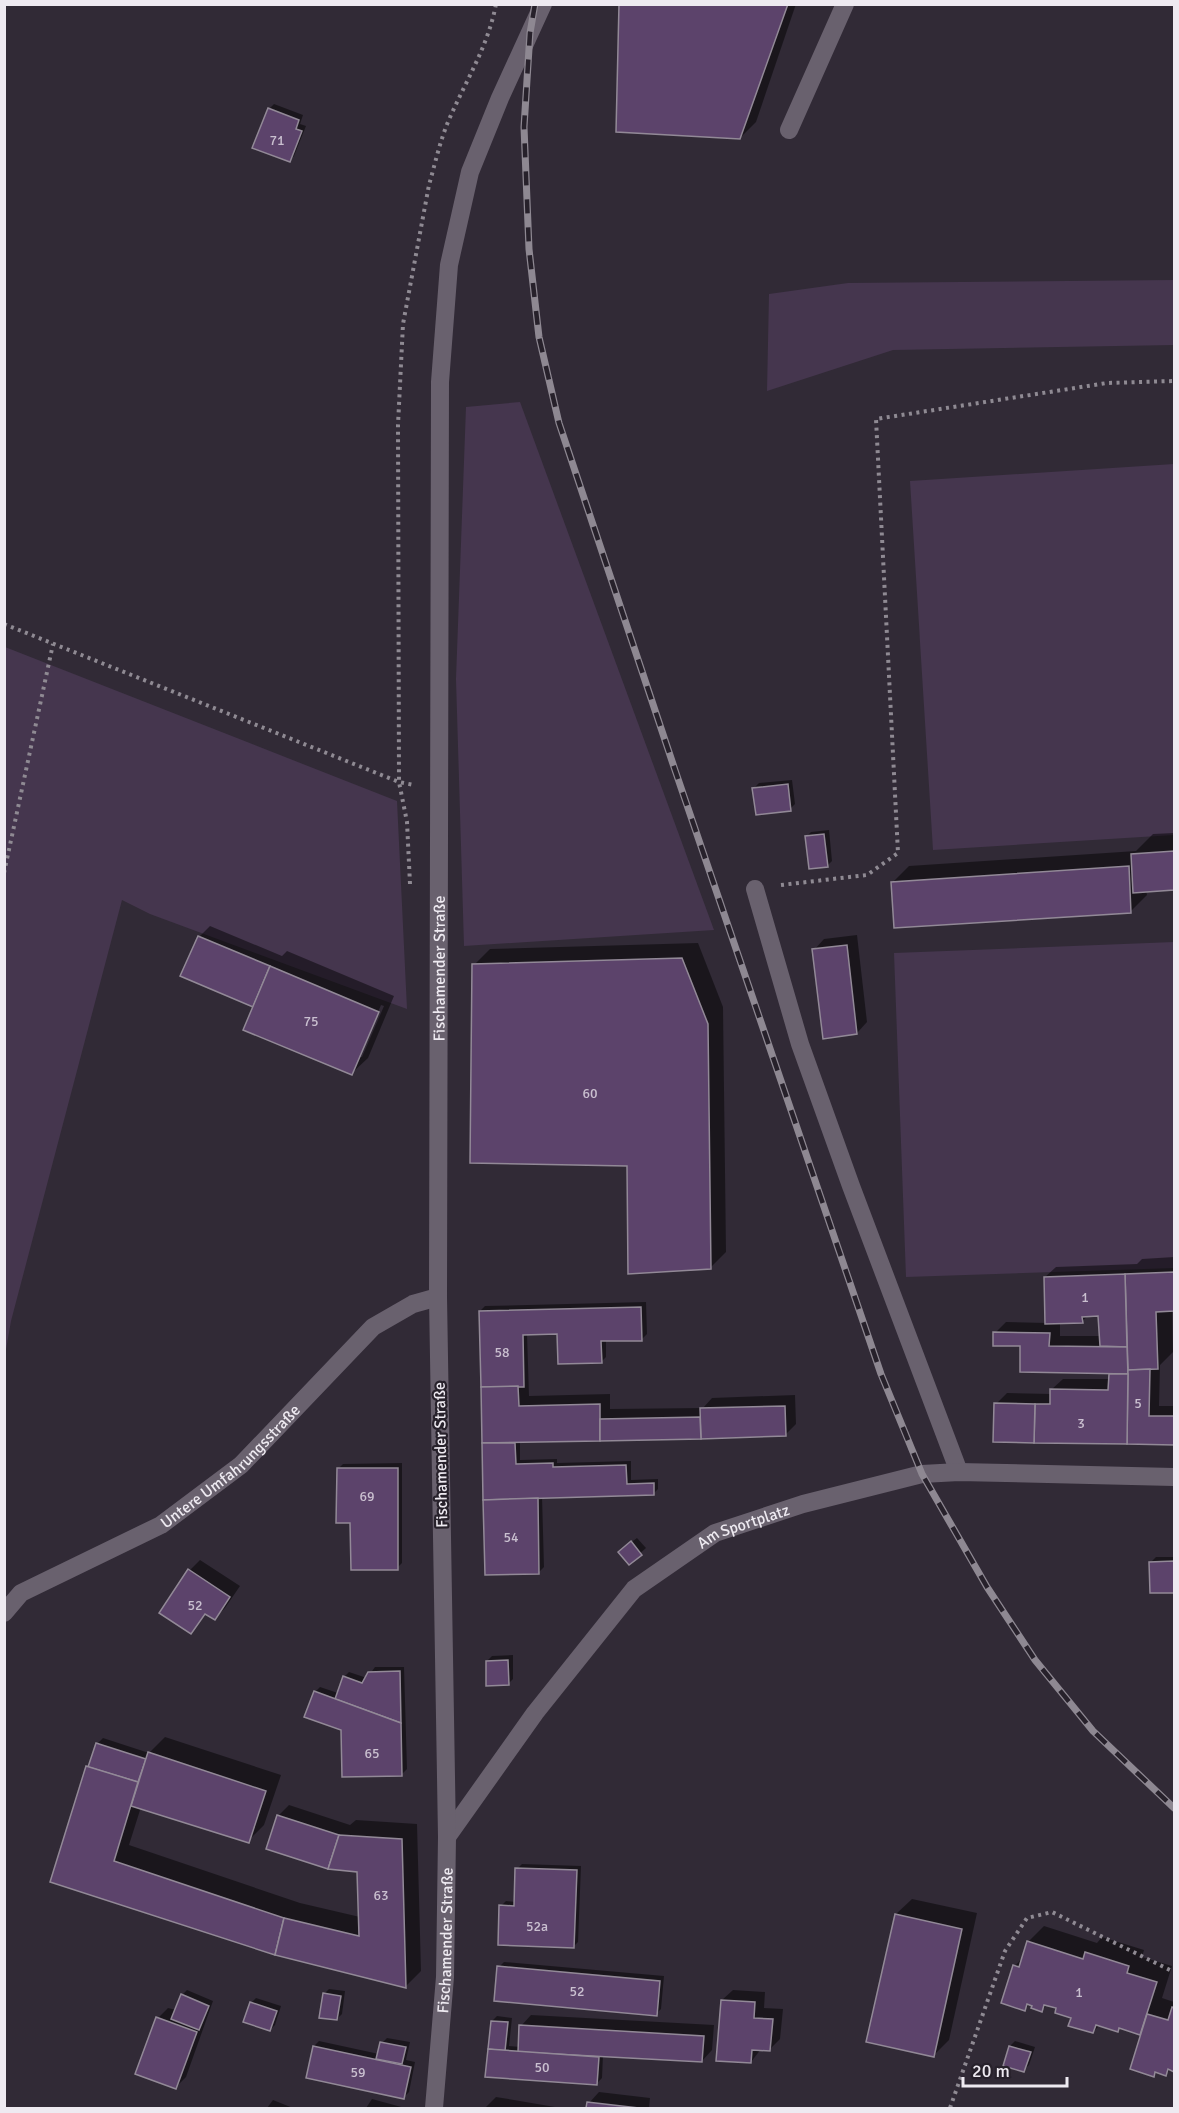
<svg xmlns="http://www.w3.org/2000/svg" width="1179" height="2113" font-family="Signika,sans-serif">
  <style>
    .green { fill: #45364e }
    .shadow { fill: #0007; fill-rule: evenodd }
    .building { fill: #5c436b; stroke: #928997; stroke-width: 1.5 }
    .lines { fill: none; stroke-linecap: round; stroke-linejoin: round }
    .path { stroke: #8f8a93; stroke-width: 4; stroke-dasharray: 3 4.5; stroke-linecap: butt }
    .lane { stroke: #69616e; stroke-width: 18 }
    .street { stroke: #69616e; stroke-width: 18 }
    .secondary { stroke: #69616e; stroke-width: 18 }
    .rail-casing { stroke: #8e8892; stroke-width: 7 }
    .rail { stroke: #27212b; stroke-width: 4.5; stroke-dasharray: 14; stroke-linecap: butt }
    .labels { text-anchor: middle; stroke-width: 4.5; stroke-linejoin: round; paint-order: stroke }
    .number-label { font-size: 14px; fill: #cac0d0 }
    .street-label { font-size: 16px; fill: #eeeaf1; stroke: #27212b }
  </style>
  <rect width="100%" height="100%" fill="#312a36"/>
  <g class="green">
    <path d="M1174 280V345L893 350 767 391 769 294 848 283Z"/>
    <path d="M520 402 714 930 464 946 456 679 466 407Z"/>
    <path d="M1174 464V835L933 850 910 481Z"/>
    <path d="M5 647 397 801 407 1009 150 914 122 900 11 1321 5 1355Z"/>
    <path d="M1174 942V1268L906 1277 894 953Z"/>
  </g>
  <g class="shadow">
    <path d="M620 4H796L756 122 740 138Z"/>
    <path d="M274 104 303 115 300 124 306 126 294 156 289 161 269 109Z"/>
    <path d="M792 780 795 804 790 809 754 788 759 783Z"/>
    <path d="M829 830 832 861 827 866 806 837 811 832Z"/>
    <path d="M1174 833V888L1146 890 1147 895 1131 911 893 882 909 866 1136 851 1153 834Z"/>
    <path d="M210 926 282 956 287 951 394 996 368 1058 352 1073 255 1006 199 937ZM381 1005 384 1006 362 1057H359Z"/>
    <path d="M857 935 867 1022 857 1033 814 950 824 939Z"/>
    <path d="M698 943 723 1007 726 1252 710 1268 474 965 490 949Z"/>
    <path d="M1174 1257V1310H1172L1173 1352 1160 1365 1159 1406H1174L1173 1444 996 1404 1007 1393 1052 1394V1389L1063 1379H1110V1372L1022 1344 995 1333 1006 1322 1047 1323 1045 1277 1056 1267 1137 1264 1142 1259ZM1100 1315 1101 1336H1060V1322L1082 1321 1088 1316Z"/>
    <path d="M646 1302 647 1334 642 1339 606 1340V1357L601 1362 559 1332 527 1333 529 1396 610 1394V1409L703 1408 712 1398 795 1395 796 1424 785 1435 520 1441V1460L557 1459V1463L631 1461V1480L658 1479V1489L653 1494 542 1496 544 1567 539 1572 486 1573 480 1311 485 1306Z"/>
    <path d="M402 1463V1563L397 1568 352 1521 338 1469 343 1464Z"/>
    <path d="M637 1538 646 1548 629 1563 625 1547Z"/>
    <path d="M1156 1557H1174V1591H1151V1562Z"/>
    <path d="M200 1560 240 1586 225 1608 215 1618 207 1613 191 1632 190 1570Z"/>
    <path d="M513 1655V1679L508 1684 487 1661 492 1656Z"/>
    <path d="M375 1667H404L407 1769 402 1774 342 1729 315 1692 320 1687 338 1693 344 1677 349 1672 367 1678Z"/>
    <path d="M165 1737 281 1775 264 1825 248 1841 141 1807 129 1845 300 1903 360 1917 359 1870 278 1816 289 1805 350 1825 356 1820 417 1824 421 1971 406 1986 51 1881 87 1767 92 1762 98 1743 103 1738 149 1753Z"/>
    <path d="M522 1864 581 1866 578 1942 573 1947 501 1906 506 1901 516 1902 517 1869Z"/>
    <path d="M912 1899 977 1913 949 2040 933 2056 896 1914Z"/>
    <path d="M1044 1926 1097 1943 1102 1937 1144 1950 1142 1957 1172 1966 1162 1998 1174 2002V2070L1171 2069 1166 2074 1158 2071 1154 2075 1142 2034 1121 2027 1118 2031 1100 2025 1093 2032 1058 2007 1048 2004 1042 2010 1030 2004 1025 2009 1015 1966 1023 1957 1028 1942Z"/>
    <path d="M504 1962 664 1976 661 2009 656 2014 499 1967Z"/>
    <path d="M329 1989 345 1991 342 2014 337 2019 324 1994Z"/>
    <path d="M187 1990 213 2001 186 2077 176 2087 158 2018 168 2008 176 2010 182 1995Z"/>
    <path d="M733 1990 765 1992 764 2008 783 2009 780 2039 770 2049H761L751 2062 722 2000Z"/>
    <path d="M256 1998 281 2006 275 2025 270 2030 251 2003Z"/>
    <path d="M531 2015 714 2025 712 2050 702 2061 603 2055 602 2078 597 2083 486 2076 492 2021 497 2016 512 2018 509 2046 520 2047 521 2026Z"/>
    <path d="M387 2038 410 2042 406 2060 415 2062 409 2092 404 2097 314 2046 319 2041 379 2054 382 2043Z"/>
    <path d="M1015 2041 1035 2047 1029 2065 1024 2070 1010 2046Z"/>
    <path d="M599 2092 650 2098 649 2108H588L589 2103Z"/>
    <path d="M496 2097 555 2107V2108H485Z"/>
    <path d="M372 2099 405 2108H366Z"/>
    <path d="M273 2100 293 2108H267Z"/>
  </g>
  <g class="building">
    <path d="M619 4H788L740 139 616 132Z"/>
    <path d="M268 108 299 120 296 129 302 131 290 162 252 148Z"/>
    <path d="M788 784 791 811 756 815 752 788Z"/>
    <path d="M824 834 828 867 809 869 805 836Z"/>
    <path d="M1174 851V890L1133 893 1131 854Z"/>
    <path d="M1129 866 1131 913 894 928 891 882Z"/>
    <path d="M198 936 270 966 253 1007 180 976Z"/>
    <path d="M847 945 857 1034 823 1039 812 949Z"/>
    <path d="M682 958 708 1024 711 1269 628 1274 627 1166 470 1163 472 964Z"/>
    <path d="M270 966 379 1012 352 1075 243 1030Z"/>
    <path d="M1174 1272V1311L1156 1312 1158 1369 1128 1370 1125 1274Z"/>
    <path d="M1125 1274 1127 1347 1100 1346 1098 1316 1082 1317 1083 1323 1045 1324 1044 1277Z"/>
    <path d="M641 1307 642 1341H601L602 1363 558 1364 557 1334 523 1335 524 1387H481L479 1311Z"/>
    <path d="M993 1332 1050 1333 1049 1346 1127 1347 1128 1374 1020 1372V1346H993Z"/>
    <path d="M1150 1369 1149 1416H1174V1445L1127 1444 1128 1370Z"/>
    <path d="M1109 1374H1128L1127 1444 1034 1443 1035 1404H1050V1389L1108 1390Z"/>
    <path d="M518 1386 519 1406 600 1404V1441L482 1443 481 1387Z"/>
    <path d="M994 1403 1035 1404 1034 1443 993 1442Z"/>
    <path d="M785 1406 786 1436 701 1439 700 1408Z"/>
    <path d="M700 1417 701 1439 600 1441V1419Z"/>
    <path d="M482 1443H515L516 1464 553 1463V1467L626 1465 627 1484 654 1483V1495L483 1500Z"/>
    <path d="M337 1468H398V1570H351L350 1523H336Z"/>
    <path d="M538 1498 539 1574 485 1575 483 1500Z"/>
    <path d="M631 1541 642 1555 629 1565 618 1552Z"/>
    <path d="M1174 1561V1593H1150L1149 1562Z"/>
    <path d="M188 1569 230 1597 215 1620 205 1614 191 1634 159 1613Z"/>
    <path d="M508 1660 509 1685 486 1686V1661Z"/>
    <path d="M400 1671 401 1723 335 1699 343 1676 362 1683 368 1672Z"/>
    <path d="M314 1691 401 1723 402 1776 342 1777 341 1730 304 1717Z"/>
    <path d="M96 1743 146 1759 138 1782 88 1767Z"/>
    <path d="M148 1752 266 1791 249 1843 131 1806Z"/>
    <path d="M86 1766 138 1782 114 1861 284 1918 275 1955 50 1882Z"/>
    <path d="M277 1815 339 1835 328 1869 266 1849Z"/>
    <path d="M339 1835 402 1839 406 1988 275 1955 284 1918 359 1936 357 1872 328 1869Z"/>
    <path d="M515 1868 577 1870 574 1948 498 1945 499 1905 514 1906Z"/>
    <path d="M895 1914 962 1929 934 2057 866 2042Z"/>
    <path d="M1027 1941 1083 1959 1085 1952 1129 1966 1127 1973 1157 1982 1140 2035 1119 2028 1118 2032 1096 2025 1093 2033 1068 2026 1071 2018 1055 2013 1056 2008 1044 2005 1042 2012 1031 2008 1032 2006 1027 2004 1025 2011 1001 2003 1013 1965 1019 1967Z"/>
    <path d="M497 1966 660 1981 657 2016 494 2001Z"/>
    <path d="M323 1993 341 1996 337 2020 319 2018Z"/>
    <path d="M181 1994 209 2006 199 2030 171 2019Z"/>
    <path d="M721 2000 755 2002 754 2018 773 2019 770 2051 752 2050 751 2063 716 2061Z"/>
    <path d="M250 2002 277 2011 270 2031 243 2022Z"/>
    <path d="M1172 2007 1174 2008V2072L1168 2069 1166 2076 1155 2072 1154 2077 1130 2069 1147 2014 1168 2020Z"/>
    <path d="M156 2017 197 2032 176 2089 135 2074Z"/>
    <path d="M491 2021 508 2022 505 2051 488 2049Z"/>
    <path d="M519 2025 704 2036 702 2062 518 2052Z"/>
    <path d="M380 2042 406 2047 402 2064 376 2059Z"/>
    <path d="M313 2046 411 2067 404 2099 306 2078Z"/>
    <path d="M1009 2046 1031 2052 1024 2072 1003 2066Z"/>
    <path d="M488 2049 599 2057 597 2085 485 2077Z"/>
    <path d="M587 2102 639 2108H586Z"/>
  </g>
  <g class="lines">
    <g class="path">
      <path d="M4 624 399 782 414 785"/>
      <path d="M4 873 53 644"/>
      <path d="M410 884 407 822 399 782 398 425 403 324 429 185C435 164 440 141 448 122 465 82 488 47 496 4"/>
      <path d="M781 885 867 875 898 853 876 419 1107 383 1174 381"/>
      <path d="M950 2108 1005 1951 1027 1918 1052 1912 1174 1972"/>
    </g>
    <g class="lane">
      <path d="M789 130 845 4"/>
      <path d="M755 889 800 1044 851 1186 959 1472"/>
    </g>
    <g class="street">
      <path id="s1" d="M4 1613 21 1593 161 1525 241 1465 373 1327 413 1304 438 1297"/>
      <path id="s2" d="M447 1837 535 1713 634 1589 715 1533 803 1504 922 1474 959 1472 1174 1477"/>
    </g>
    <path class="secondary" id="s3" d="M434 2108 445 1977 447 1837 438 1297 440 382 449 265 470 172 500 98 543 4"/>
    <defs>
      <path id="rail" d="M535 4 530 33 524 127 529 249 539 337 559 423 675 770 881 1374 922 1474 987 1587 1035 1660 1093 1731 1174 1808"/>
    </defs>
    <use href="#rail" class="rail-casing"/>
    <use href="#rail" class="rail"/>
  </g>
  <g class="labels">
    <g class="number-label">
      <text x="277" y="145">71</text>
      <text x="311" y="1026">75</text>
      <text x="590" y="1098">60</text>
      <text x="1085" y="1302">1</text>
      <text x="502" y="1357">58</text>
      <text x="1138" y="1408">5</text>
      <text x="1081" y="1428">3</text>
      <text x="367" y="1501">69</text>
      <text x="511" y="1542">54</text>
      <text x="195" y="1610">52</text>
      <text x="372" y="1758">65</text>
      <text x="381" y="1900">63</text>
      <text x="537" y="1931">52a</text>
      <text x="577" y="1996">52</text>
      <text x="1079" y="1997">1</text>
      <text x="542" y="2072">50</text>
      <text x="358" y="2077">59</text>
    </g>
    <g class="street-label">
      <text dy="6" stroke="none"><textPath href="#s3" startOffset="1140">Fischamender Straße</textPath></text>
      <text transform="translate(440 1455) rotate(-91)" y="6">Fischamender Straße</text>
      <text dy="6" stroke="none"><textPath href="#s1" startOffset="273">Untere Umfahrungsstraße</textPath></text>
      <text dy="6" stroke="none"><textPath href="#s2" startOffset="438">Am Sportplatz</textPath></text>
      <text dy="6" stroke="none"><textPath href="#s3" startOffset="168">Fischamender Straße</textPath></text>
    </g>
  </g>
  <rect width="1179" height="2113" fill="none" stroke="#eeeaf1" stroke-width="12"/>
  <path d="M963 2077v9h104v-9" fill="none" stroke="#eeeaf1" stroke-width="3"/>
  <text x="972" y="2077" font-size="18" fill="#eeeaf1" stroke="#27212b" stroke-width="4.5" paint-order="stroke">20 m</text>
</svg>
